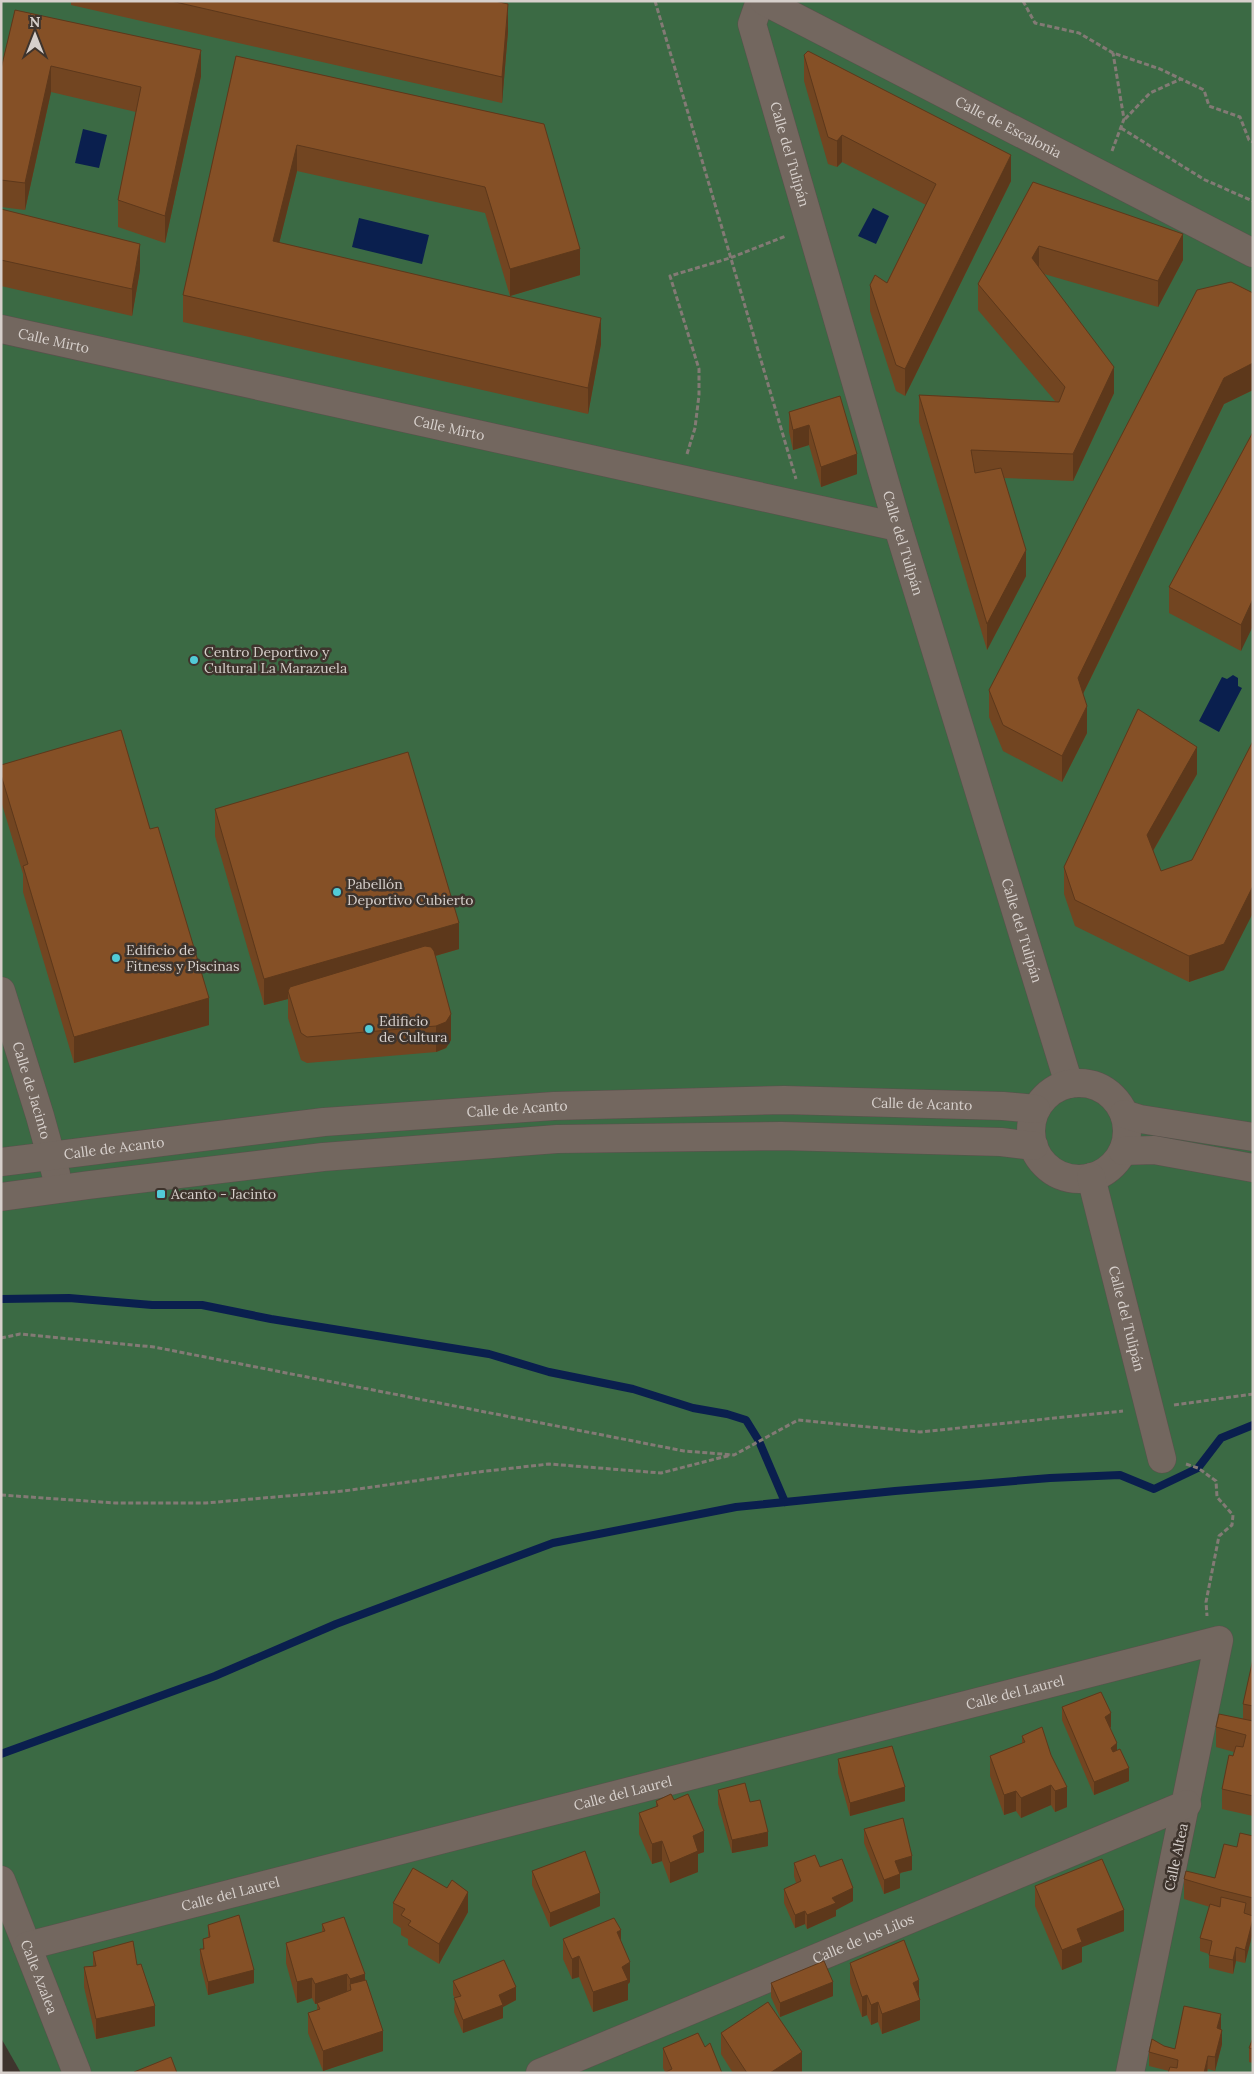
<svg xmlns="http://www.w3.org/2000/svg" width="1254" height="2074" font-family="Lora,serif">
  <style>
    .green { fill: #3b6a44 }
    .water { fill: #0a1f4e }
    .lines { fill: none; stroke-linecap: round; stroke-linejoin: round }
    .stream { stroke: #0a1f4e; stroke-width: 8 }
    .minor-casing { stroke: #5a514c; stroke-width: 29 }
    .path { stroke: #837a75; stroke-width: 3; stroke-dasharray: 5 2.5; stroke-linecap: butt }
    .minor { stroke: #73675f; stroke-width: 28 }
    .wall { fill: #724521 }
    .shaded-wall { fill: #5d381b }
    .building { fill: #855026; stroke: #5d381b }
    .poi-dot { fill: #52cbd7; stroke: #3e342d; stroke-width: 2 }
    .labels { text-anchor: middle; stroke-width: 5; stroke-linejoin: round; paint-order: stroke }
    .street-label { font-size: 14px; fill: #d7d0cc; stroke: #3e342d }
    .poi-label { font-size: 14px; fill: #d7d0cc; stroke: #3e342d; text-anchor: start }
  </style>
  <rect width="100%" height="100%" fill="#3e342d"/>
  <path class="green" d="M1 1H1253V2073H21L1 2038Z"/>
  <g class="water">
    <path d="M83 129 107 135 99 168 75 163Z"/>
    <path d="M873 208 889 216 876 244 858 236Z"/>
    <path d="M359 218 429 235 422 264 352 247Z"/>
    <path d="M1233 675 1238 678V686L1242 688 1219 732 1199 721 1222 677 1227 679Z"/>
  </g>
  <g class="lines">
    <g class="stream">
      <path d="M1 1299 69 1298 152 1305H202L271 1319 489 1354 549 1372 633 1389 693 1408 727 1414 746 1420 759 1441 785 1502"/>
      <path d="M1 1754 215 1676 336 1624 553 1543 736 1507 895 1491 1050 1478 1120 1475 1154 1489 1198 1468 1221 1438 1253 1425"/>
    </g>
    <defs>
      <g id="minor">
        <path id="s1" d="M760 1 752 24 898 527 1069 1084"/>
        <path id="s2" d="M764 1 1253 253"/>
        <path id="s3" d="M1 329 898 527"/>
        <path id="s4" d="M1 991 40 1116 56 1174"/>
        <circle cx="1079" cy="1131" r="48"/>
        <path d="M1124 1114 1140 1119 1253 1137"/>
        <path d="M1123 1151 1154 1150 1253 1168"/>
        <path id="s5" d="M1 1162 324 1122 554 1106 784 1100 1003 1106 1036 1109"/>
        <path id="s6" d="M1091 1177 1162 1459"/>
        <path d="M1 1197 89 1185 323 1157 557 1139 781 1136 1001 1142 1034 1146"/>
        <path id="s7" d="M1 1880 77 2073"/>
        <path id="s8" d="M27 1946 1219 1640 1130 2073"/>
        <path id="s9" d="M540 2073 1187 1804"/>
      </g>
    </defs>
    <use href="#minor" class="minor-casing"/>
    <g class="path">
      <path d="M655 1 796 479"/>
      <path d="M1023 1 1035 23 1079 33 1113 53 1160 69 1204 90 1209 106 1240 117 1249 140 1253 142"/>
      <path d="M1125 119 1150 93 1181 79"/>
      <path d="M1121 128 1205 180 1253 201"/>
      <path d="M1112 151 1124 119 1113 53"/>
      <path d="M687 454 695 428 699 395V369L670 276 730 258 786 236"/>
      <path d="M1 1338 20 1334 154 1347 684 1451 734 1455 798 1420 920 1432 1123 1411"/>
      <path d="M1174 1405 1253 1394"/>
      <path d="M1186 1464 1198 1468 1216 1481 1217 1497 1233 1515 1232 1525 1219 1536 1206 1602 1207 1616"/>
      <path d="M1 1495 115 1503H206L344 1491 478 1472 549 1464 661 1473 731 1455"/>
    </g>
    <use href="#minor" class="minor"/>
  </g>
  <g class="wall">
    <path d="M71 1H495L508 31 502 103 71 5Z"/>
    <path d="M15 10 201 76 165 243 118 227V200L136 112 51 92 25 210 1 207V69Z"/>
    <path d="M804 55 1011 181 905 396 896 391 870 311V285L887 283 926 205 842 162 837 167 828 164 804 81Z"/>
    <path d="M236 56 544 124 580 275 510 296 485 213 297 171 279 243 601 344 588 414 183 322V295Z"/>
    <path d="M1033 182 1183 260 1158 307 1044 274 1114 393 1073 481 1004 478 1026 576 987 650 919 422V395L1055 401 978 310V284Z"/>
    <path d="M1 209 140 270 132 316 1 286Z"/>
    <path d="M1253 293V390L1224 404 1083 694 1087 733 1062 782 1003 751 989 717V690Z"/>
    <path d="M840 396 857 474 821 487 809 445 793 450 789 432V412Z"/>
    <path d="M1253 432 1241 651 1169 613V587Z"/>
    <path d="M1 765 150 829 209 1025 74 1063 23 892V874L1 801Z"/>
    <path d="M1197 774 1153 851 1161 871 1224 970 1189 982 1075 926 1064 894V867Z"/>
    <path d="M215 809 459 949 435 956 451 1040 446 1048 436 1052 307 1063 301 1060 288 1018V999L264 1005 215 836Z"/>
    <path d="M1253 1659V1816L1222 1809V1789L1234 1752 1216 1747V1727L1243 1719V1704Z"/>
    <path d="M1062 1707 1111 1727 1110 1728 1117 1751 1129 1781 1094 1795 1062 1720Z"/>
    <path d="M1022 1736 1067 1807 1055 1812 1051 1805 1021 1818 1016 1811 1004 1815 990 1776V1756L1022 1743Z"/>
    <path d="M838 1759 905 1801 850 1816 838 1773Z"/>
    <path d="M718 1790 750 1802 768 1846 732 1853 718 1804Z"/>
    <path d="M656 1801 704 1852 698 1854V1872L670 1883 662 1861 652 1864 639 1834V1813L656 1807Z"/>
    <path d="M864 1829 912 1870 900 1873V1888L884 1894 864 1843Z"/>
    <path d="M1253 1836V1932L1245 1963 1236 1961 1233 1974 1209 1968V1954L1200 1951V1938L1210 1907 1184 1899V1879L1215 1878 1237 1847Z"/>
    <path d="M794 1863 820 1867 853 1901 836 1910V1916L807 1929 805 1924 795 1928 784 1903V1889L796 1883 794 1876Z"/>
    <path d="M532 1871 600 1906 550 1927 532 1885Z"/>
    <path d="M1035 1886 1124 1931 1082 1947V1962L1062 1970 1035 1906Z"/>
    <path d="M393 1903 468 1912 439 1964 408 1945V1939L401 1935V1928L393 1923Z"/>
    <path d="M322 1924 365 1981 383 2051 323 2071 308 2033V2013L317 2010V2004H315L312 1998 297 2003 286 1963V1943L322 1932Z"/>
    <path d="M208 1925 254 1983 208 1995 200 1963V1949H203V1939L208 1937Z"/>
    <path d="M563 1939 621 1941 630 1982 628 1984V2000L593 2012 579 1977 572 1979 563 1959Z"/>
    <path d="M93 1952 137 1965 155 2026 96 2039 84 1987V1967L93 1966Z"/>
    <path d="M850 1963 919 1996 920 2020 882 2034 878 2022 871 2025 867 2015 862 2017 850 1983Z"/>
    <path d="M453 1981 516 2000 503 2007V2018L463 2033 454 2012 455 1998 453 1995Z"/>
    <path d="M771 1983 833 1996 780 2017 771 1997Z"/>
    <path d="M1221 2028 1222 2044 1215 2071 1208 2069 1207 2073H1168L1169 2071 1149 2066V2052L1164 2046 1175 2049Z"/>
    <path d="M721 2033 802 2072 801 2073H733L721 2054Z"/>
    <path d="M1253 2038V2063L1249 2062V2048Z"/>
    <path d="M705 2047 722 2073 665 2072 663 2068V2048Z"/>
  </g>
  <g class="shaded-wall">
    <path d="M508 4V31L502 103V77Z"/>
    <path d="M201 50V76L165 243V216Z"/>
    <path d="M51 66V92L25 210V183Z"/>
    <path d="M842 135V162L837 167V141Z"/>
    <path d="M297 145V171L273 268V241Z"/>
    <path d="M1011 155V181L905 396V369Z"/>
    <path d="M1183 234V260L1158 307V281Z"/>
    <path d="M140 244V270L132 316V289Z"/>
    <path d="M1039 246V272L1032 258Z"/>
    <path d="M580 249V275L510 296V269Z"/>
    <path d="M601 318V344L588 414V388Z"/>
    <path d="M1253 363V390L1224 404 1078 704V678L1224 378Z"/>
    <path d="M1114 367V393L1073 481V454Z"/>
    <path d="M809 425V445L793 450V430Z"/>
    <path d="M857 454V474L821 487V467Z"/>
    <path d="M1026 550V576L987 650V624Z"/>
    <path d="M1253 599V626L1241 651V625Z"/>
    <path d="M1087 706V733L1062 782V756Z"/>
    <path d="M1197 747V774L1147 861V835Z"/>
    <path d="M1253 886V913L1224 970 1189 982V956Z"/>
    <path d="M459 923V949L290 998 288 991V999L264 1005V979Z"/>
    <path d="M209 998V1025L74 1063V1037Z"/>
    <path d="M451 1014V1040L446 1048 436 1052V1026Z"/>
    <path d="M1111 1713V1727L1105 1730V1717Z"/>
    <path d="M1117 1743V1757L1111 1761V1748Z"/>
    <path d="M1129 1768V1781L1094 1795V1782Z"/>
    <path d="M1051 1785V1805L1021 1818V1798Z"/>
    <path d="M905 1787V1801L850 1816V1803Z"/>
    <path d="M1067 1787V1807L1055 1812V1791Z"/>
    <path d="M1016 1791V1811L1004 1815V1795Z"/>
    <path d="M704 1831V1852L698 1854V1872L670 1883V1863L693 1836Z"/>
    <path d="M768 1832V1846L732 1853V1840Z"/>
    <path d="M662 1841V1861L652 1864V1844Z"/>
    <path d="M912 1856V1870L895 1874V1861Z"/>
    <path d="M900 1874V1888L884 1894V1880Z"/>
    <path d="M853 1888V1901L836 1910V1916L807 1929V1915L832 1898Z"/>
    <path d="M468 1892V1912L439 1964V1944Z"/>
    <path d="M600 1893V1906L550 1927V1913Z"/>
    <path d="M1124 1910V1931L1082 1947V1962L1062 1970V1950L1077 1929Z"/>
    <path d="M805 1911V1924L795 1928V1915Z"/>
    <path d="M1253 1919V1932L1245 1963V1950Z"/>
    <path d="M621 1930V1950L617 1932Z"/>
    <path d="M1236 1947V1961L1233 1974V1960Z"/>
    <path d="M579 1956V1977L572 1979V1959Z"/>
    <path d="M630 1962V1982L628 1984V2000L593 2012V1992L622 1967Z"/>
    <path d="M254 1970V1983L208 1995V1982Z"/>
    <path d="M347 1974V1994L315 2004V1984Z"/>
    <path d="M365 1974V1995L350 1984V1999V1979Z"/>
    <path d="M312 1978V1998L297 2003V1982Z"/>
    <path d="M919 1980V2000H920V2020L882 2034V2014L913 1983Z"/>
    <path d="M833 1982V1996L780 2017V2003Z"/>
    <path d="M516 1987V2000L503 2007V2018L463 2033V2020L499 1995Z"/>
    <path d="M867 1995V2015L862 2017V1997Z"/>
    <path d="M878 2002V2022L871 2025V2005Z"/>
    <path d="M155 2006V2026L96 2039V2019Z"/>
    <path d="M1221 2014V2028L1217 2042V2028Z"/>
    <path d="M1222 2030V2044L1215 2071V2057Z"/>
    <path d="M383 2031V2051L323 2071V2051Z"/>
    <path d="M802 2052V2072L801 2073H770Z"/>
    <path d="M1208 2056 1207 2073H1204Z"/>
  </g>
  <g class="building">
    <path d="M171 1H495L508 4 502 77Z"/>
    <path d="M15 10 201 50 165 216 118 200 141 87 51 66 25 183 1 180V69Z"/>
    <path d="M808 51 1011 155 905 369 896 365 870 285 875 275 887 283 936 184 842 135 837 141 828 137 804 55Z"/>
    <path d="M236 56 544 124 580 249 510 269 485 187 297 145 273 241 601 318 588 388 183 295Z"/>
    <path d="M1033 182 1183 234 1158 281 1039 246 1032 258 1114 367 1073 454 971 450 975 473 1001 468 1026 550 987 624 919 395 1059 402 1065 387 978 284Z"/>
    <path d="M1 209 140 244 132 289 1 260Z"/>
    <path d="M1231 282 1253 293V363L1224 378 1078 678 1087 706 1062 756 1003 725 989 690 1197 290Z"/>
    <path d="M840 396 857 454 821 467 809 425 793 430 789 412Z"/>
    <path d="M1253 432V599L1241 625 1169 587Z"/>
    <path d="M1138 709 1197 747 1147 835 1161 871 1192 860 1253 741V886L1224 944 1189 956 1075 900 1064 867Z"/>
    <path d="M121 730 150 829 158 827 209 998 74 1037 23 866 28 864 1 775V765Z"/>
    <path d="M408 752 459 923 264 979 215 809Z"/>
    <path d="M425 946 431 947 434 951 451 1014 446 1022 436 1026 307 1037 301 1033 288 991 290 987Z"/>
    <path d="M1253 1659V1706L1243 1704Z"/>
    <path d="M1101 1692 1111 1713 1105 1717 1117 1743 1111 1748 1113 1752 1120 1749 1129 1768 1094 1782 1062 1707Z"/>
    <path d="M1219 1714 1253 1721V1796L1222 1789 1229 1755 1233 1756 1236 1746 1243 1747 1246 1735 1216 1727Z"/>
    <path d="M1042 1727 1051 1755 1067 1787 1055 1791 1051 1785 1021 1798 1016 1791 1004 1795 990 1756 1025 1742 1022 1736Z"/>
    <path d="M892 1746 905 1787 850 1803 838 1759Z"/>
    <path d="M745 1783 750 1802 760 1800 768 1832 732 1840 718 1790Z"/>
    <path d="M671 1794 674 1800 688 1794 704 1831 693 1836 698 1851 670 1863 662 1841 652 1844 639 1813 658 1806 656 1801Z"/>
    <path d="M903 1818 912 1856 895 1861 900 1874 884 1880 864 1829Z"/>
    <path d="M1240 1833 1253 1836V1898L1221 1890 1184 1879 1186 1871 1215 1878 1224 1844 1237 1847Z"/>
    <path d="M585 1851 600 1893 550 1913 532 1871Z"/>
    <path d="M815 1855 820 1867 842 1859 853 1888 832 1898 836 1903 807 1915 805 1911 795 1915 784 1889 801 1881 794 1863Z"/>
    <path d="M1102 1859 1124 1910 1077 1929 1082 1942 1062 1950 1035 1886Z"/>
    <path d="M413 1868 447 1888 452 1880 468 1892 439 1944 408 1925 411 1921 401 1915 405 1909 393 1903Z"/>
    <path d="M1221 1897 1246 1903 1244 1913 1253 1916V1919L1245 1950 1236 1947 1233 1960 1209 1955 1212 1941 1200 1938 1210 1904 1220 1907Z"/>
    <path d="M239 1915 254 1970 208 1982 200 1949H204L203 1939 210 1937 208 1925Z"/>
    <path d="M344 1917 365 1974 350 1979 347 1974 315 1984 312 1978 297 1982 286 1943 325 1931 322 1924Z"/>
    <path d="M614 1918 621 1930 617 1932 630 1962 622 1967 628 1980 593 1992 579 1956 572 1959 563 1939Z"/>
    <path d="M904 1940 919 1980 913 1983 920 2000 882 2014 878 2002 871 2005 867 1995 862 1997 850 1963Z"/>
    <path d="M133 1941 137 1965 141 1964 155 2006 96 2019 84 1967 96 1966 93 1952Z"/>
    <path d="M504 1960 516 1987 499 1995 503 2005 463 2020 454 1998 461 1996 453 1981Z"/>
    <path d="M824 1961 833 1982 780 2003 771 1983Z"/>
    <path d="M366 1980 383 2031 323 2051 308 2013 320 2009 317 2003 351 1990 350 1984Z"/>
    <path d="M768 2002 802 2052 770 2073H747L721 2033Z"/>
    <path d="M1184 2006 1221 2014 1217 2028 1222 2030 1215 2057 1208 2056 1204 2073H1168L1170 2067 1177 2068 1178 2060 1149 2052 1152 2039 1164 2046 1175 2049Z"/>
    <path d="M698 2033 705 2047 710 2043 722 2073H664L672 2069 663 2048Z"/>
    <path d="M1253 2038V2049L1249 2048Z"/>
    <path d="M171 2057 177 2073H135L134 2072Z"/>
  </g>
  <g class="poi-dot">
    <circle cx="194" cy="660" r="5"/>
    <circle cx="337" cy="892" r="5"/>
    <circle cx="116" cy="958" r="5"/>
    <circle cx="369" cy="1029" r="5"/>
    <rect x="156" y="1189" width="10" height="10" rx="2.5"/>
  </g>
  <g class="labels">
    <g class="street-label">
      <text dy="5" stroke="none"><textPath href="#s2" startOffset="275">Calle de Escalonia</textPath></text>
      <text dy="5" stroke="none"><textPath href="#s1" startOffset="160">Calle del Tulipán</textPath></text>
      <text dy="5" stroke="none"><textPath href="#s3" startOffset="54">Calle Mirto</textPath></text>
      <text dy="5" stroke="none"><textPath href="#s3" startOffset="459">Calle Mirto</textPath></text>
      <text dy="5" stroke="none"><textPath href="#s1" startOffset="565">Calle del Tulipán</textPath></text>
      <text dy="5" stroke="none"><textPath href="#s1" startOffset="970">Calle del Tulipán</textPath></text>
      <text dy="5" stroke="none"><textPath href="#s4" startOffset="104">Calle de Jacinto</textPath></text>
      <text dy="5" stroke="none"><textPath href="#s5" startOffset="924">Calle de Acanto</textPath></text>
      <text dy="5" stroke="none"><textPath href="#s5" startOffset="519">Calle de Acanto</textPath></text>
      <text dy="5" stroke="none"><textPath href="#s5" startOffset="114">Calle de Acanto</textPath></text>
      <text dy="5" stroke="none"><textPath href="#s6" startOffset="146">Calle del Tulipán</textPath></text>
      <text dy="5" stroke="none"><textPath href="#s8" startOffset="1020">Calle del Laurel</textPath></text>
      <text dy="5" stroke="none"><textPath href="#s8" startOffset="615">Calle del Laurel</textPath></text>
      <text transform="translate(1176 1857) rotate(-78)" y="5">Calle Altea</text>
      <text dy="5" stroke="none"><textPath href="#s8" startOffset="210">Calle del Laurel</textPath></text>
      <text dy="5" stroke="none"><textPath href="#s9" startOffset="350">Calle de los Lilos</textPath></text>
      <text dy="5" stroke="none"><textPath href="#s7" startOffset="104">Calle Azalea</textPath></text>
    </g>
    <g class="poi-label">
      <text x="204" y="657">Centro Deportivo y<tspan x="204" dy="16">Cultural La Marazuela</tspan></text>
      <text x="347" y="889">Pabellón<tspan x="347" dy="16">Deportivo Cubierto</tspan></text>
      <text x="126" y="955">Edificio de<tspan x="126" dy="16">Fitness y Piscinas</tspan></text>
      <text x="379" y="1026">Edificio<tspan x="379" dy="16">de Cultura</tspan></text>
      <text x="171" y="1199">Acanto - Jacinto</text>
    </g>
  </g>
  <rect width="1254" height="2074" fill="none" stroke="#d7d0cc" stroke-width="5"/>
  <g transform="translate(35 35)" stroke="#3e342d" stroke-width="4" paint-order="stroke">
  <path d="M0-4L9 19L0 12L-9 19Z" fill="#d7d0cc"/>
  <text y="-8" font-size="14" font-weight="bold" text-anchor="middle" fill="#d7d0cc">N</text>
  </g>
</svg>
